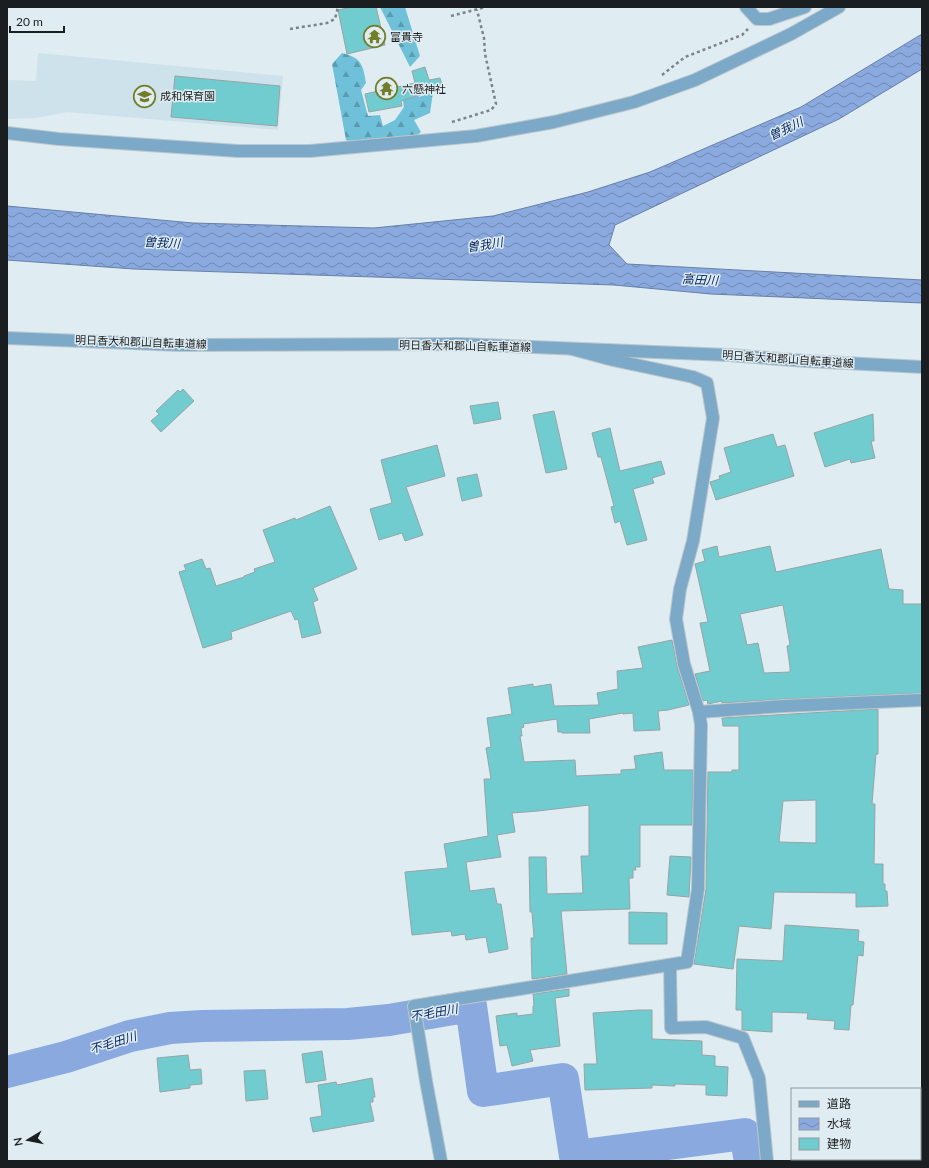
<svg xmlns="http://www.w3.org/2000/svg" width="929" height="1168" font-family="Lato,'Noto Sans JP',sans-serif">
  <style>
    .built { fill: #cde2ea }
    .forest { fill: url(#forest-firs) }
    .water { fill: url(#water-waves); stroke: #687fa6 }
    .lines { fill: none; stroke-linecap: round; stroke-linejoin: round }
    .river { stroke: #8aa9df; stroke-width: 32 }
    .building { fill: #71ccd0; stroke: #97a4a5; fill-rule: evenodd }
    .minor-casing { stroke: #bcc7cb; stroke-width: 14 }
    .path { stroke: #7c8488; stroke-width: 2.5; stroke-dasharray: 3 3; stroke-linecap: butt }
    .minor { stroke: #7da9c9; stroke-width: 12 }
    .labels { text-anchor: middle; stroke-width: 3; stroke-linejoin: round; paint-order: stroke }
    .poi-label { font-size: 11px; fill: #1a1e20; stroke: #dfecf1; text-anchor: start }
    .street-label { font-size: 11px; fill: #1a1e20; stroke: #dfecf1 }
    .water-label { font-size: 12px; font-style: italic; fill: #062665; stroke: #dfecf1 }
  </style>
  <defs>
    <pattern id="forest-firs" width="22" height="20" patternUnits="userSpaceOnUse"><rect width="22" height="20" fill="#6fc0d9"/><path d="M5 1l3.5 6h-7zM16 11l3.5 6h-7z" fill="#5a9bb0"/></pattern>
    <pattern id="water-waves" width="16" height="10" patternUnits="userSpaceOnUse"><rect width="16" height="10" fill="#8aa9df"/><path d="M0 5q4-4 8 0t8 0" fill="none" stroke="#7089b4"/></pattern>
  </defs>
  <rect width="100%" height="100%" fill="#dfecf1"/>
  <path class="built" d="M38 53 283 76 278 130 67 112 36 118 7 119V80L36 81Z"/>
  <g class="forest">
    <path d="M380 7H405L420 56 410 67Z"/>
    <path d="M342 53C362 58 363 65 366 83L361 90 368 116 380 115 383 126 395 120 404 107 402 95 415 86 419 97 433 92 430 113 414 120 421 132 416 136 348 141 346 140 332 64Z"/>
  </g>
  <path class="water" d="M922 34V69L839 119 615 225 609 245 627 264 922 280V303L711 294 614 285 134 269 7 260V206L193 223 374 228 493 216 588 192 650 172 801 107Z"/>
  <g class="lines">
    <path class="river" d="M7 1072 66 1057 130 1036 170 1028 202 1026 348 1024 389 1020 471 1006 483 1091 563 1079 575 1156 745 1134 750 1161"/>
  </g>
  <g class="building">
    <path d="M352 7H376L385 45 347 54 338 10Z"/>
    <path d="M425 67 429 80 440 78 443 88 401 101 402 106 369 112 365 94 415 83 412 71Z"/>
    <path d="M175 76 280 86 277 126 171 117Z"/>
    <path d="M183 389 194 401 161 432 151 421 159 414 156 411 178 390 180 392Z"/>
    <path d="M498 402 501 419 474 424 470 406Z"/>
    <path d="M554 411 567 469 546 473 533 415Z"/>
    <path d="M873 414 874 441H871L875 458 851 463 850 459 825 467 814 433Z"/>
    <path d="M610 428 620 471 661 461 665 474 652 478 654 483 633 489 647 540 627 545 620 521 615 523 611 507 614 506 601 457H598L592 433Z"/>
    <path d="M773 434 777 447 785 445 794 476 716 500 710 482 720 479 719 476 731 472 724 448Z"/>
    <path d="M437 445 445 476 406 487 423 535 405 541 402 533 379 540 370 509 392 503 381 460Z"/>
    <path d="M477 474 482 496 462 501 457 478Z"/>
    <path d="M330 506 357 569 313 588 318 600 313 602 321 633 302 638 298 619 295 620 291 611 231 632 232 639 203 648 179 572 186 570 184 565 202 559 206 569 210 568 216 586 244 577V576L255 572 254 569 275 562 263 530 295 518 296 520Z"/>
    <path d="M717 546 719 557 770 546 776 572 881 549 889 589 903 590V604H922V693L785 699 722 703V701L708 704 707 700 703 701 695 674 710 671 700 623 708 622 695 564 705 561 702 550ZM783 605 790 645 787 646 790 667V672L764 673 758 643 747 645 740 614Z"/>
    <path d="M672 640 677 666 689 705 668 710 658 711 660 730 634 731 633 713 623 714V713L589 719 590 733H562V732H558L557 719 523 724 524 727 521 728 522 736H520L524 762 575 760 576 776 621 774V770L636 769 634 756 662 752 664 770H693L692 825H640V867H635L636 870H633V878H629L630 909 561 911 567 974 532 979 531 938H534L532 912H530L529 857H546L547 894 583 893 581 856H589V805L538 811 512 813 515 832 497 835 501 857 466 862 470 891 494 888 497 904H501L508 949 489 953 486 937 466 940 465 934 452 936 451 931 412 935 405 872 448 868 444 844 488 836 484 779H491L486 748 491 747 487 718 512 714 508 688 533 684V687L551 684 554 706 599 705 597 693 618 689 617 671 643 668 638 647Z"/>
    <path d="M878 709V754H876L872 804H875L874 864H883V884H885V891H887L888 906 856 907V893L774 892 771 929 739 926 733 969 694 964 706 889 708 772H732V770H739V726H723L722 718ZM816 800V843L779 842 783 801Z"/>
    <path d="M670 856 691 857 689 897 667 895Z"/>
    <path d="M629 912 667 913V944H629Z"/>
    <path d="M785 925 859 930 858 941 864 942 863 956 858 955 853 1005H851L849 1030 834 1029 835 1021 807 1019 808 1013 772 1012V1032L742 1030V1010H736L737 959 783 961Z"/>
    <path d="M569 989V996L555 998 560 1046 530 1050 533 1061 512 1066 507 1045 500 1046 496 1016 517 1013V1016L533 1014V1006H534L533 994Z"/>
    <path d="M639 1010H652V1039L702 1041V1055L715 1056V1066L728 1067 727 1096 706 1095V1085L675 1084V1086L652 1085V1088L585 1090 584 1064H597L593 1013Z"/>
    <path d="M322 1051 326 1080 306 1083 302 1054Z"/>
    <path d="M188 1055 190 1070 201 1069 202 1084 190 1085V1088L160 1092 157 1058Z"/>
    <path d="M265 1070 268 1099 246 1101 244 1071Z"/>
    <path d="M372 1078 375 1097H373V1102H370L374 1121 313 1132 310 1118 322 1116 318 1085 336 1082 337 1085Z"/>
  </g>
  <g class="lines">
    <defs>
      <g id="minor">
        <path d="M746 7 757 19H769L805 7"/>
        <path d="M7 133 59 139 238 151H310L476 136 554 122 634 102 695 80 791 34 839 7"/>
        <path d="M7 338 179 345 461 344 728 355 806 361 922 367"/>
        <path d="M699 712 785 706 922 700"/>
        <path d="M670 965 671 1028 706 1027 743 1038 759 1078 767 1161"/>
        <path d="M441 1161 426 1081 414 1006 687 962 698 889 701 725 699 712 684 664 676 619 680 589 693 541 713 418 707 383 693 377 613 360 572 349"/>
      </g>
    </defs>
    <use href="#minor" class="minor-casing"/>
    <g class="path">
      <path d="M451 16 486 7"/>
      <path d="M290 29 327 23 335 19 338 7"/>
      <path d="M662 75 685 57 742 35 748 29"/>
      <path d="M452 122 491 110 496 104 485 54 484 38 477 10"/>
    </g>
    <use href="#minor" class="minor"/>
  </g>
  <defs>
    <symbol id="temple-ring" viewBox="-11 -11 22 22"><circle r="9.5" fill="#dfecf1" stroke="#727d2a" stroke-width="1.5"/><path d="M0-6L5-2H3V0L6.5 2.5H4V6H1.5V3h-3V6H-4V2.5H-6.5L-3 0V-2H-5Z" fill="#727d2a"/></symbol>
    <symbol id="school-ring" viewBox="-11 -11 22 22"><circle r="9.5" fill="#dfecf1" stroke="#727d2a" stroke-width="1.5"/><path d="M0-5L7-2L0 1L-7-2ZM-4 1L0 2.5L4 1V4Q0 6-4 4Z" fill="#727d2a"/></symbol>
  </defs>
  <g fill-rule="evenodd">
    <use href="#temple-ring" x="362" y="24" width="25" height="25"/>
    <use href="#temple-ring" x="374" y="76" width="25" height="25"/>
    <use href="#school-ring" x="132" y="84" width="25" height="25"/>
  </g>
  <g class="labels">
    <g class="poi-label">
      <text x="390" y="41">富貴寺</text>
      <text x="402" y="93">六懸神社</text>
      <text x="160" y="100">成和保育園</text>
    </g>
    <g class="street-label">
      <text transform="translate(141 342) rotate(2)" y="4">明日香大和郡山自転車道線</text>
      <text transform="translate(465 346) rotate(1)" y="4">明日香大和郡山自転車道線</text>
      <text transform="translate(788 359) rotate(4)" y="4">明日香大和郡山自転車道線</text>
    </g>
    <g class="water-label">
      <text transform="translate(786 129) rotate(-26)" y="4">曽我川</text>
      <text transform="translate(162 243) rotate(3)" y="4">曽我川</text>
      <text transform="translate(485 245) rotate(-9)" y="4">曽我川</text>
      <text transform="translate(700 280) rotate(3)" y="4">高田川</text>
      <text transform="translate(434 1013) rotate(-10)" y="4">不毛田川</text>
      <text transform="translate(113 1043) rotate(-17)" y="4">不毛田川</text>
    </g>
  </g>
  <rect width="929" height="1168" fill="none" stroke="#1a1e20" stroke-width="16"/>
  <rect x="791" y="1088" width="130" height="72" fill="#dfecf1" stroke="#909a9d"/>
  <rect x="799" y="1101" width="20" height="6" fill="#7da9c9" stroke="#909a9d"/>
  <text x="827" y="1108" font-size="12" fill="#1a1e20">道路</text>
  <rect x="799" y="1118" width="20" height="12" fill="url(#water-waves)" stroke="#909a9d"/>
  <text x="827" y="1128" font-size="12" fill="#1a1e20">水域</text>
  <rect x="799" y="1138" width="20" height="12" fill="#71ccd0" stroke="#909a9d"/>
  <text x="827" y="1148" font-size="12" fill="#1a1e20">建物</text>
  <g transform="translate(28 1140) rotate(260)" stroke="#dfecf1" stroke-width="3" paint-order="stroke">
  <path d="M0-3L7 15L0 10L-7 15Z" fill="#1a1e20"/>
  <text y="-6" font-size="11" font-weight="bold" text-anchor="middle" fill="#1a1e20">N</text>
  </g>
  <path d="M10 26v6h54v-6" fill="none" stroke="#1a1e20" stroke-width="2"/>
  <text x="16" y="26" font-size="12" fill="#1a1e20" stroke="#dfecf1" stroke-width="3" paint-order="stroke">20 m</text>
</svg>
